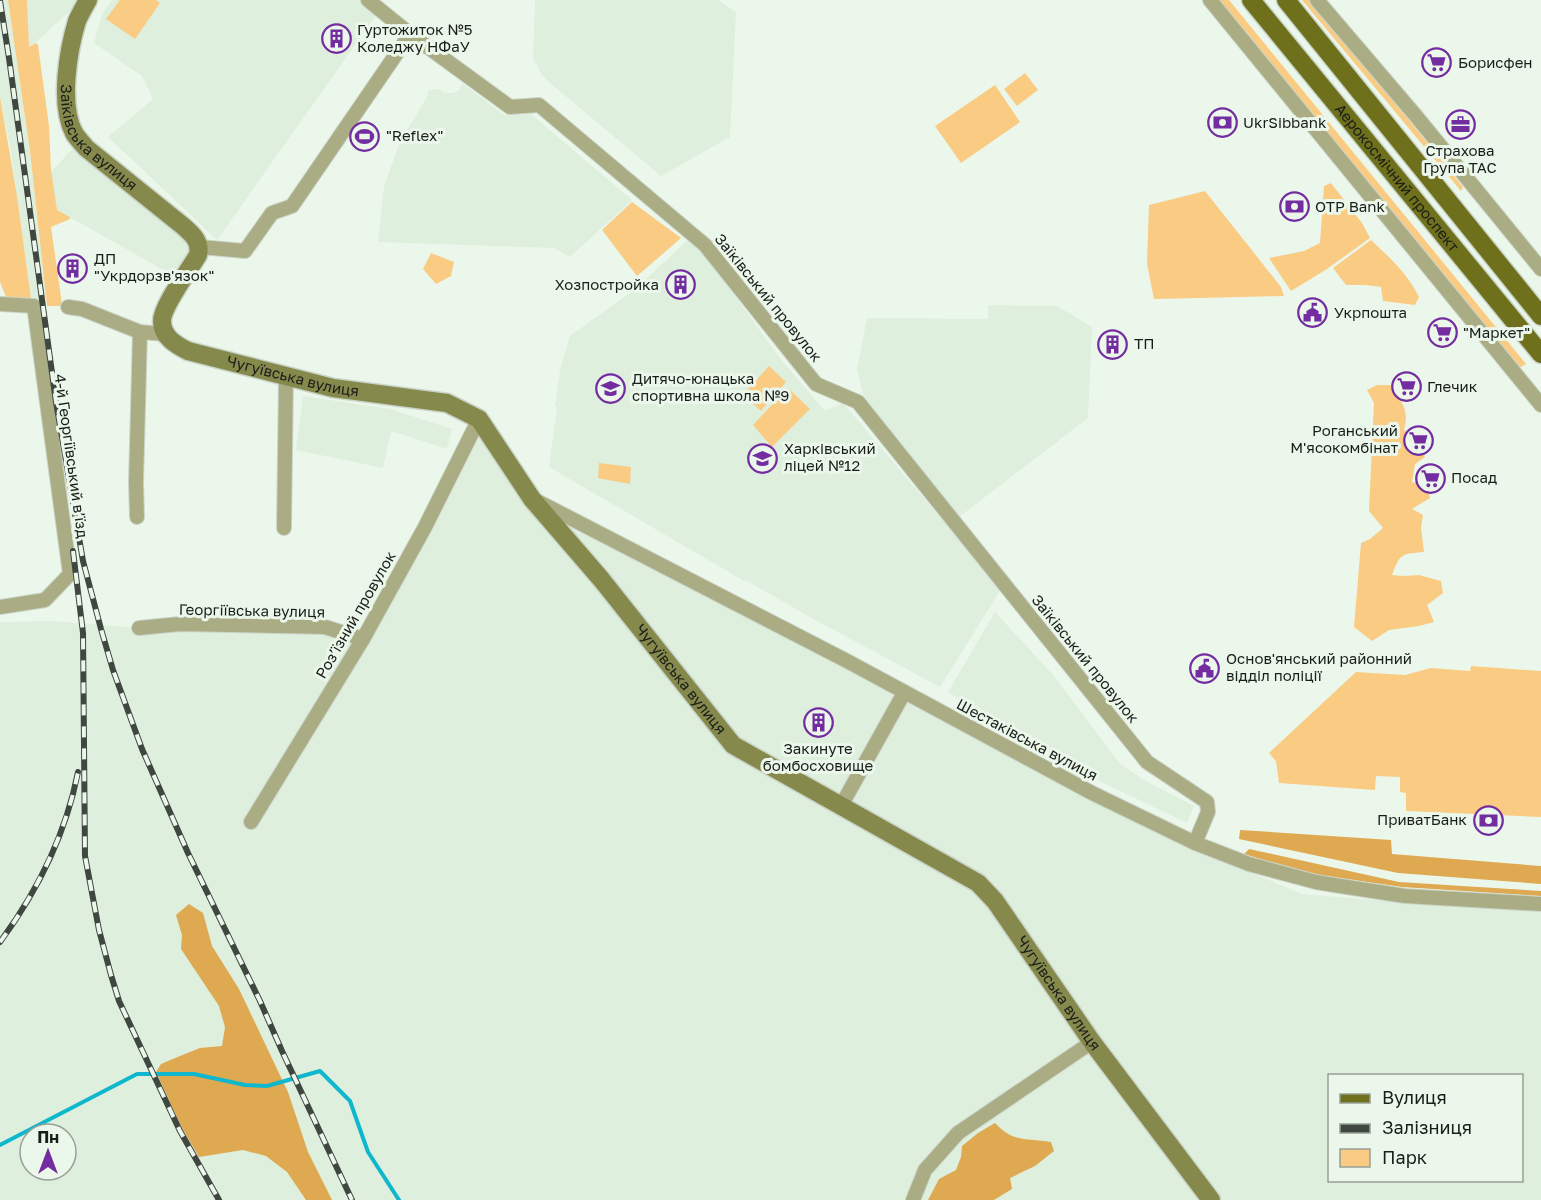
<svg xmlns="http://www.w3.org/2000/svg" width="1541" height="1200" font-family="'Golos Text',sans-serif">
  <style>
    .built { fill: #deefdd; fill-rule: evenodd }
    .green { fill: #f9cb83 }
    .forest { fill: #dea951 }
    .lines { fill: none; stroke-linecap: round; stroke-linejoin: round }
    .stream { stroke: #0fb7cd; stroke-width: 4 }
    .street-casing { stroke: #cad4c9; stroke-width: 16 }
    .secondary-casing { stroke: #cad4c9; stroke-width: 21 }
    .primary-casing { stroke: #cad4c9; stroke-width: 21 }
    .street { stroke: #aaac84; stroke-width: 14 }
    .secondary { stroke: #86894c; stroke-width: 18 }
    .primary { stroke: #6e701b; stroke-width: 18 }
    .rail-casing { stroke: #404740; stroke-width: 6 }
    .rail { stroke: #ecf7eb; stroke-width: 4; stroke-dasharray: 11; stroke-linecap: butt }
    .labels { text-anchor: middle; stroke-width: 6; stroke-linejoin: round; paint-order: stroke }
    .poi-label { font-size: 15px; fill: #191e19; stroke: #ecf7eb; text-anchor: start }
    .street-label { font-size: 15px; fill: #191e19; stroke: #ecf7eb }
  </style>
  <rect width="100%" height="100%" fill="#ecf7eb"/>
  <g class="built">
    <path d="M0 0H8L30 151 46 298 31 299 11 152 0 96Z"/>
    <path d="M27 0H82L29 48Z"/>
    <path d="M112 0H359L377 14 217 240 108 137 153 99 142 76 94 43 102 14Z"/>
    <path d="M535 0H718L736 12 730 137 661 176 550 83 542 75 533 58Z"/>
    <path d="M463 84 504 115 531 114 632 200 570 257 554 248 378 242 384 187 400 141 426 99 429 90 439 89 444 93H453L459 90Z"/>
    <path d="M76 145 195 247 176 277 57 210 51 172Z"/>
    <path d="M689 239 698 247 723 279 779 357 825 411 843 403 1001 589 940 687 808 616 747 581H744L549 467 557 407 555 406 560 370 570 336 634 290Z"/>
    <path d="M988 305 1057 306 1092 327 1088 418 959 517 864 398 857 370 867 318 988 319Z"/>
    <path d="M303 396 390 409 452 429 447 449 391 431 383 468 296 450Z"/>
    <path d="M479 430 530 507 841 664 1158 833 1302 894 1399 902 1541 909V1200H0V622L53 621 139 628 304 626 363 639ZM1330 1076H1522V1180H1330ZM30 1134H66V1170H30Z"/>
    <path d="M995 612 1054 676 1120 764 1144 780 1194 806 1187 823 1091 777 948 692Z"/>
  </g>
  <g class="green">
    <path d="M8 0H27L29 47 36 43 38 45 49 126 51 170 57 210 70 217V219L51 227 62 304 61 306H47L30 151Z"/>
    <path d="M120 0H156L160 3 135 39 106 19Z"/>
    <path d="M1219 0H1229L1526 364 1517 369Z"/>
    <path d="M1302 0H1312L1463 187 1461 191Z"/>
    <path d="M1025 73 1038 90 1017 106 1004 89Z"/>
    <path d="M995 85 1020 122 961 163 935 126Z"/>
    <path d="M0 97 17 196 31 299H7L0 282Z"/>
    <path d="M1331 183 1362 223 1370 238 1327 269 1291 291 1269 258 1304 251 1320 243 1324 186Z"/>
    <path d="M1205 191 1281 287 1284 296 1154 299 1147 264 1149 205Z"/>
    <path d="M632 202 681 238 637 276 602 230Z"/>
    <path d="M1371 240C1389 257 1408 274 1419 297L1415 305 1383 301 1381 287 1366 285H1346L1333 268Z"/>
    <path d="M431 253 454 262 451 276 436 284 423 269Z"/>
    <path d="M769 366 786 382 761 411 743 395Z"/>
    <path d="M1377 385H1390C1401 402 1410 409 1404 430L1415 436 1425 457 1415 464 1412 482 1427 485 1430 498 1412 509 1423 515 1421 528 1424 552C1402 554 1400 553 1392 575L1403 576 1419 575 1441 581 1443 593 1427 605 1434 622 1419 626 1389 630 1372 641 1354 627 1361 543 1370 539 1383 528 1369 511 1374 403 1367 390Z"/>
    <path d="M788 388 810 409 772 447 753 425Z"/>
    <path d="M599 463 631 467 630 484 598 478Z"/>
    <path d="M1471 666 1541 671V817L1406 811V793L1400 792V777L1376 776 1375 790 1279 783 1276 761 1269 753 1356 672 1405 675 1431 668 1470 671Z"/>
  </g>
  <g class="forest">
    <path d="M1240 830 1391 840 1392 854 1541 866V884L1398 873 1239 839Z"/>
    <path d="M1249 849 1399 882 1541 891V896L1402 887 1305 873 1244 854Z"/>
    <path d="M189 904 203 913 212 946 239 989 288 1092 308 1152 332 1200H306L287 1172 266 1156 243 1150 199 1157 182 1128 156 1072 161 1064 180 1056 200 1048 222 1046 225 1027 219 1006 181 949 182 935 176 915Z"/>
    <path d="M995 1123C1013 1143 1027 1138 1051 1142L1054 1151 1035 1166 1010 1178 1012 1189 994 1200H928L939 1179 956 1170 961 1157 962 1146 978 1133Z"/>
  </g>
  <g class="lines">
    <path class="stream" d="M0 1145 137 1074H194L245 1085 267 1086 320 1071 350 1101 368 1152 399 1200"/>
    <defs>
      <g id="street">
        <path d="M368 0 410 34 510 107 539 105 705 245 816 384 858 402 1147 762 1207 802 1208 812 1195 843"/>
        <path d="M1210 0 1541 405"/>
        <path d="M1317 0 1416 116 1541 269"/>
        <path d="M200 247 245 251 272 213 292 206 410 34"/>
        <path d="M0 304 34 306 70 574 45 600 0 607"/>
        <path d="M68 307 82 309 140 332 165 334"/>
        <path d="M537 501 847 661 1092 793 1195 843 1249 864 1316 882 1334 885 1405 896 1541 904"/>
        <path d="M137 517 136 482 140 332"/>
        <path d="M284 528 286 378"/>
        <path d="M139 628 180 624 325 627 363 639"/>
        <path d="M841 806 904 693"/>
        <path d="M251 822 363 639 425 527 479 419"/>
        <path d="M913 1200 925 1170 958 1133 1092 1042"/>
      </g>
      <g id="secondary">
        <path id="s1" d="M88 0C84 7 80 14 77 21 68 51 59 104 74 133 77 138 82 143 86 148L183 226C192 234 201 241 198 255 190 269 162 306 162 321 162 337 176 345 188 351L333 388 447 403 479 419 532 499 601 579 733 745 978 883 995 901 1092 1042 1211 1200"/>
      </g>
      <g id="primary">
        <path id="s2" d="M1251 0 1541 354"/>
        <path d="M1286 0 1541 316"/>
      </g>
    </defs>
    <use href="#street" class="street-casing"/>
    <use href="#secondary" class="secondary-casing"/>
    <use href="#primary" class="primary-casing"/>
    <use href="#street" class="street"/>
    <use href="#secondary" class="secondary"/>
    <use href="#primary" class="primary"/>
    <defs>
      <g id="rail">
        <path d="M0 1 9 58 56 402 83 561 101 629 113 670 142 749 188 853 260 1001 282 1051 352 1200"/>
        <path d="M73 551 83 633 85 856 99 930 111 975 119 1001 180 1131 219 1200"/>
        <path d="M0 942C37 892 66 833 78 772"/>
      </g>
    </defs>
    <use href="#rail" class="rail-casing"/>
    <use href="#rail" class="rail"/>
  </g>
  <defs>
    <symbol id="building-ring" viewBox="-11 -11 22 22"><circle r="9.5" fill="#ecf7eb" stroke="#732da1" stroke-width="1.5"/><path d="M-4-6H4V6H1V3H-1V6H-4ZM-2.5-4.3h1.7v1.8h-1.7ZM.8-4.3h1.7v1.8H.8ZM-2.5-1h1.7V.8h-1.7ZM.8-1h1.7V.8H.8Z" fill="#732da1"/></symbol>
    <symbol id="supermarket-ring" viewBox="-11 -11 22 22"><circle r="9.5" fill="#ecf7eb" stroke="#732da1" stroke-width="1.5"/><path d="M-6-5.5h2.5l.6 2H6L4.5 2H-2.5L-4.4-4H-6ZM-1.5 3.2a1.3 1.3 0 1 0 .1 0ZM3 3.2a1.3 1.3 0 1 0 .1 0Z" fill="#732da1"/></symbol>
    <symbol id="bank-ring" viewBox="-11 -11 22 22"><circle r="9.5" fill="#ecf7eb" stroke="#732da1" stroke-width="1.5"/><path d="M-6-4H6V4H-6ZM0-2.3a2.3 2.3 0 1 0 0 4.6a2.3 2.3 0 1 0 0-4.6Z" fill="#732da1"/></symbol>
    <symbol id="office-ring" viewBox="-11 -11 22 22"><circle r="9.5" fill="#ecf7eb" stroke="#732da1" stroke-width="1.5"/><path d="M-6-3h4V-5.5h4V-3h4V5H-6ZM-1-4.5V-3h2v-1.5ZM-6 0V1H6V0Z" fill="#732da1"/></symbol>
    <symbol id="stadium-ring" viewBox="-11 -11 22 22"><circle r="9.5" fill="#ecf7eb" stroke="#732da1" stroke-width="1.5"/><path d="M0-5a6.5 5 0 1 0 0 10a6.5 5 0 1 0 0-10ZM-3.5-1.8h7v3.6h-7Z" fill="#732da1"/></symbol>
    <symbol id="civic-ring" viewBox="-11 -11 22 22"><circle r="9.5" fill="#ecf7eb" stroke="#732da1" stroke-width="1.5"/><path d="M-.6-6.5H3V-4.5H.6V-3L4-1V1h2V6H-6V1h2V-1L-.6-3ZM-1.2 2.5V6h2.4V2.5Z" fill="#732da1"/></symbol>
    <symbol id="school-ring" viewBox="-11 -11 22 22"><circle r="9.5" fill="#ecf7eb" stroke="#732da1" stroke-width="1.5"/><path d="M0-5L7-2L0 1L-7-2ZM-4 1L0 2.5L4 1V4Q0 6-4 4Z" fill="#732da1"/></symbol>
  </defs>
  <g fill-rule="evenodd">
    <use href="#building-ring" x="320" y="22" width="33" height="33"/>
    <use href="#supermarket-ring" x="1420" y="46" width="33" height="33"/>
    <use href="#bank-ring" x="1206" y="106" width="33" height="33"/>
    <use href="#office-ring" x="1444" y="108" width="33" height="33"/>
    <use href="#stadium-ring" x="348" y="120" width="33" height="33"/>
    <use href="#bank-ring" x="1278" y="190" width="33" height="33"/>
    <use href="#building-ring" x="56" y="252" width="33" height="33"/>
    <use href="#building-ring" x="664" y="268" width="33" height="33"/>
    <use href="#civic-ring" x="1296" y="296" width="33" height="33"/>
    <use href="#supermarket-ring" x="1426" y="316" width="33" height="33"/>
    <use href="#building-ring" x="1096" y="328" width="33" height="33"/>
    <use href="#supermarket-ring" x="1390" y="370" width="33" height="33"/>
    <use href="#school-ring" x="594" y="372" width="33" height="33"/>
    <use href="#supermarket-ring" x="1402" y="424" width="33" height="33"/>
    <use href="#school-ring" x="746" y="442" width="33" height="33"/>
    <use href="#supermarket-ring" x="1414" y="462" width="33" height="33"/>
    <use href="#civic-ring" x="1188" y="652" width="33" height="33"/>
    <use href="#building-ring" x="802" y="706" width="33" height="33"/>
    <use href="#bank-ring" x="1472" y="804" width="33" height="33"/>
  </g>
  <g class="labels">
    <g class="poi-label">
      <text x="357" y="35">Гуртожиток №5<tspan x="357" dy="17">Коледжу НФаУ</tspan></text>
      <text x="1458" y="68">Борисфен</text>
      <text x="1243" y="128">UkrSibbank</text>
      <text x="386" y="141">"Reflex"</text>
      <text x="1460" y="156" text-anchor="middle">Страхова<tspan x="1460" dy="17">Група ТАС</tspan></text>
      <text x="1315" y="212">OTP Bank</text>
      <text x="94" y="264">ДП<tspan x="94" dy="17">"Укрдорзв'язок"</tspan></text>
      <text x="659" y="290" text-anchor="end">Хозпостройка</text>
      <text x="1334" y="318">Укрпошта</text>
      <text x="1463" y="338">"Маркет"</text>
      <text x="1134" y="349">ТП</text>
      <text x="632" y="384">Дитячо-юнацька<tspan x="632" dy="17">спортивна школа №9</tspan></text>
      <text x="1427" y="392">Глечик</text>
      <text x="1398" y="436" text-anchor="end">Роганський<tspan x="1398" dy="17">М'ясокомбінат</tspan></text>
      <text x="784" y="454">Харківський<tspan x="784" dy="17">ліцей №12</tspan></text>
      <text x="1451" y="483">Посад</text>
      <text x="1226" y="664">Основ'янський районний<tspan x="1226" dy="17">відділ поліції</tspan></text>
      <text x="818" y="754" text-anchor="middle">Закинуте<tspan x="818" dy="17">бомбосховище</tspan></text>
      <text x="1467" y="825" text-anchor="end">ПриватБанк</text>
    </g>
    <g class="street-label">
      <text dy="5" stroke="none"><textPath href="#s1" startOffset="154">Заїківська вулиця</textPath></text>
      <text dy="5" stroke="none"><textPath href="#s2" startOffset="230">Аерокосмічний проспект</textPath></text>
      <text transform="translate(768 298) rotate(51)" y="5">Заїківський провулок</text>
      <text dy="5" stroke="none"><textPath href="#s1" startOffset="542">Чугуївська вулиця</textPath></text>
      <text transform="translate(71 456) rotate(82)" y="5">4-й Георгіївський в’їзд</text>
      <text transform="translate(252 611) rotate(1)" y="5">Георгіївська вулиця</text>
      <text transform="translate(356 615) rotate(-60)" y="5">Роз’їзний провулок</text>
      <text transform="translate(1085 659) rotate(51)" y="5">Заїківський провулок</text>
      <text dy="5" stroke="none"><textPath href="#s1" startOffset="1064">Чугуївська вулиця</textPath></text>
      <text transform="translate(1027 740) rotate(28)" y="5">Шестаківська вулиця</text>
      <text dy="5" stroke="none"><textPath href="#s1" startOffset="1566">Чугуївська вулиця</textPath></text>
    </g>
  </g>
  <rect x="1328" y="1074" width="195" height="108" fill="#ecf7eb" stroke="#98a097" stroke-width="1.5"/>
  <rect x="1340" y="1094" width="30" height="9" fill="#6e701b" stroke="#98a097" stroke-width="1.5"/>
  <text x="1382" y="1104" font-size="18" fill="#191e19">Вулиця</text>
  <rect x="1340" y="1124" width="30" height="9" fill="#404740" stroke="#98a097" stroke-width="1.5"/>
  <text x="1382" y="1134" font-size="18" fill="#191e19">Залізниця</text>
  <rect x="1340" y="1149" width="30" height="18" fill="#f9cb83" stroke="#98a097" stroke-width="1.5"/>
  <text x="1382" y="1164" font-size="18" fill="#191e19">Парк</text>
  <g transform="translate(48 1152)"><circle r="28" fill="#ecf7eb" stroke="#98a097" stroke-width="1.5"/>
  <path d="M0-4.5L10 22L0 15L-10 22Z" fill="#732da1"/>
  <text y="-9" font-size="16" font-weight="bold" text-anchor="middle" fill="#191e19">Пн</text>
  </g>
</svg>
